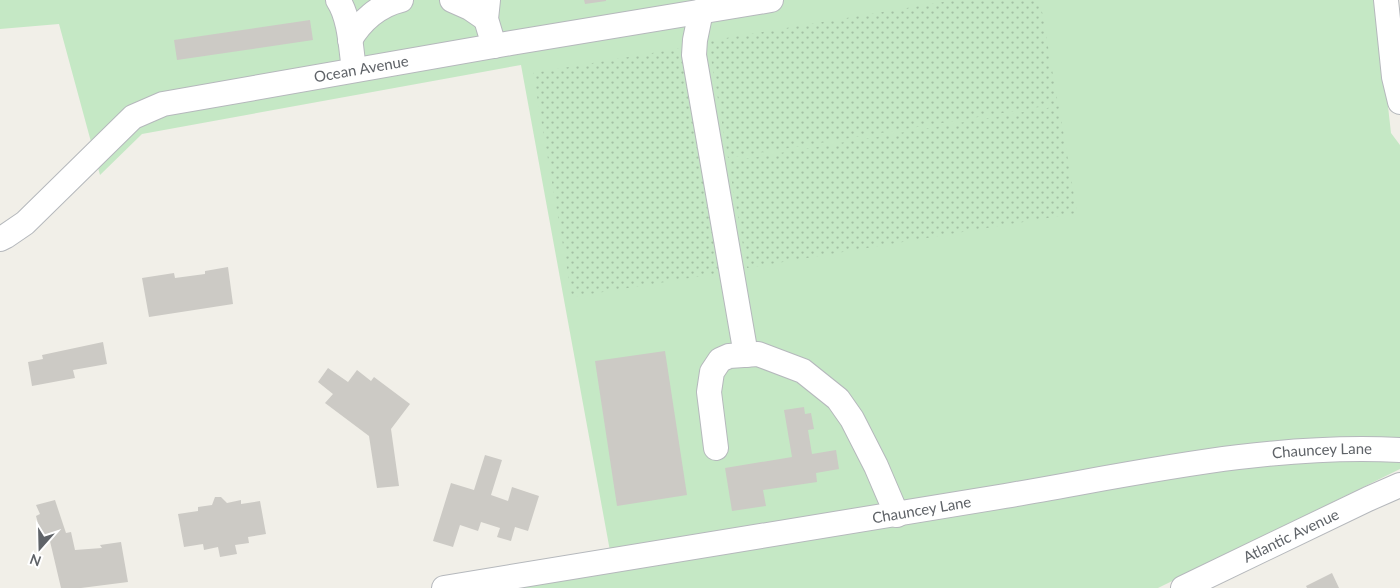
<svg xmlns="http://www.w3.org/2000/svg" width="1400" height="588" font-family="Lato,sans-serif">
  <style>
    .grass { fill: #c5e8c5 }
    .park { fill: url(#park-dots) }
    .building { fill: #cccac5 }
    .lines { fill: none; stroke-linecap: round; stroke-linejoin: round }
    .minor-casing { stroke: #b5b8bc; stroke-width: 26 }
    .minor { stroke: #fff; stroke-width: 24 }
    .labels { text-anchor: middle; stroke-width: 4; stroke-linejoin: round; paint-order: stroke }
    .street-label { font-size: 15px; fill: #5f6368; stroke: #fff }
  </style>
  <defs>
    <pattern id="park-dots" width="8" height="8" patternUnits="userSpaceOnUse" patternTransform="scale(1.25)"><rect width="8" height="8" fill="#c5e8c5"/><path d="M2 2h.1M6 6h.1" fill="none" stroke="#a3c0a4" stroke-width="1.8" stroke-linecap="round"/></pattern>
  </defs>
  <rect width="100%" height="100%" fill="#f1efe8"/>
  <path class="grass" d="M0 0H1376L1391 133 1400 145V469L1158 588H467L612 562 521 65 142 134 100 175 59 24 0 29Z"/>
  <g class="park">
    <path d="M955 0H1040L1058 104 728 158 708 41Z"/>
    <path d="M682 48 721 273 572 297 533 73Z"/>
    <path d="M1059 106 1077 213 747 268 729 165 732 161Z"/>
  </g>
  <g class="building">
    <path d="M584 0H606V1L585 4Z"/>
    <path d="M310 20 313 40 177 60 174 40Z"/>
    <path d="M228 267 233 304 149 317 142 278 174 273 175 278 205 274V271Z"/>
    <path d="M103 342 107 364 73 370 75 378 32 386 28 362 43 359 42 355Z"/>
    <path d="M665 351 687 495 617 506 595 361Z"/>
    <path d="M328 368 348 382 357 370 371 381 374 377 410 404 391 429 399 486 377 488 369 436 325 403 333 394 318 382Z"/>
    <path d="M804 407 805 414 811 413 814 429 808 430 812 454 836 450 839 469 816 473 817 482 763 490 766 506 732 511 725 468 792 457 784 410Z"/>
    <path d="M485 455 502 460 491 495 508 501 512 487 539 496 528 531 515 527 511 541 497 537 500 528 481 522 478 531 460 525 453 547 433 541 451 483 474 490Z"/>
    <path d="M215 497H221L227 503 241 500V504L260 501 266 534 248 537 249 543 235 545 237 554 220 557 218 547 204 550 203 544 184 547 178 514 198 511V507L212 505Z"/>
    <path d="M55 500 66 533 71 532 75 550 102 548 100 545 121 542 128 582 81 588H61L49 537 42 538 36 516 40 514 36 505Z"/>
    <path d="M1332 573 1339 588H1307L1306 586Z"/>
  </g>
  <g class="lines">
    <defs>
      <g id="minor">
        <path d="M338 0C350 18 351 49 354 70"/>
        <path d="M452 0 470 8 486 19"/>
        <path d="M488 0 486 19 494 46"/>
        <path d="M1386 0 1394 77 1400 102"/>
        <path d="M701 11 695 40 694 55 746 355"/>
        <path d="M350 40C361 21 379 5 401 0"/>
        <path id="s1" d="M0 239 6 236 25 223 133 117 163 104 511 43 771 0"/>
        <path d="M716 448 709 392 712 372 720 360 729 356 758 354 803 371 838 399 852 419 876 466 897 515"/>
        <path id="s2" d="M444 588C631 559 818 528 1005 496 1135 474 1267 443 1400 450"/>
        <path id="s3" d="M1183 588 1368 499 1400 485"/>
      </g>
    </defs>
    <use href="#minor" class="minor-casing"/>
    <use href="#minor" class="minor"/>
  </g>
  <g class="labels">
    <g class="street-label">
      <text dy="5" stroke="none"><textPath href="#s1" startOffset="415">Ocean Avenue</textPath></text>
      <text dy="5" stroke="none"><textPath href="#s2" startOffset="889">Chauncey Lane</textPath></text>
      <text dy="5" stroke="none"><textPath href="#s2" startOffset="484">Chauncey Lane</textPath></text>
      <text dy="5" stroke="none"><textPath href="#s3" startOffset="120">Atlantic Avenue</textPath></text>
    </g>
  </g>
  <g transform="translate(40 548) rotate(200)" stroke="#ffffff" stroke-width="4" paint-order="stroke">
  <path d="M0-4L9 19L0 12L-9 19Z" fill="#5f6368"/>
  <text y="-8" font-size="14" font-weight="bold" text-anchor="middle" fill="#5f6368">N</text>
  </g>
</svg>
